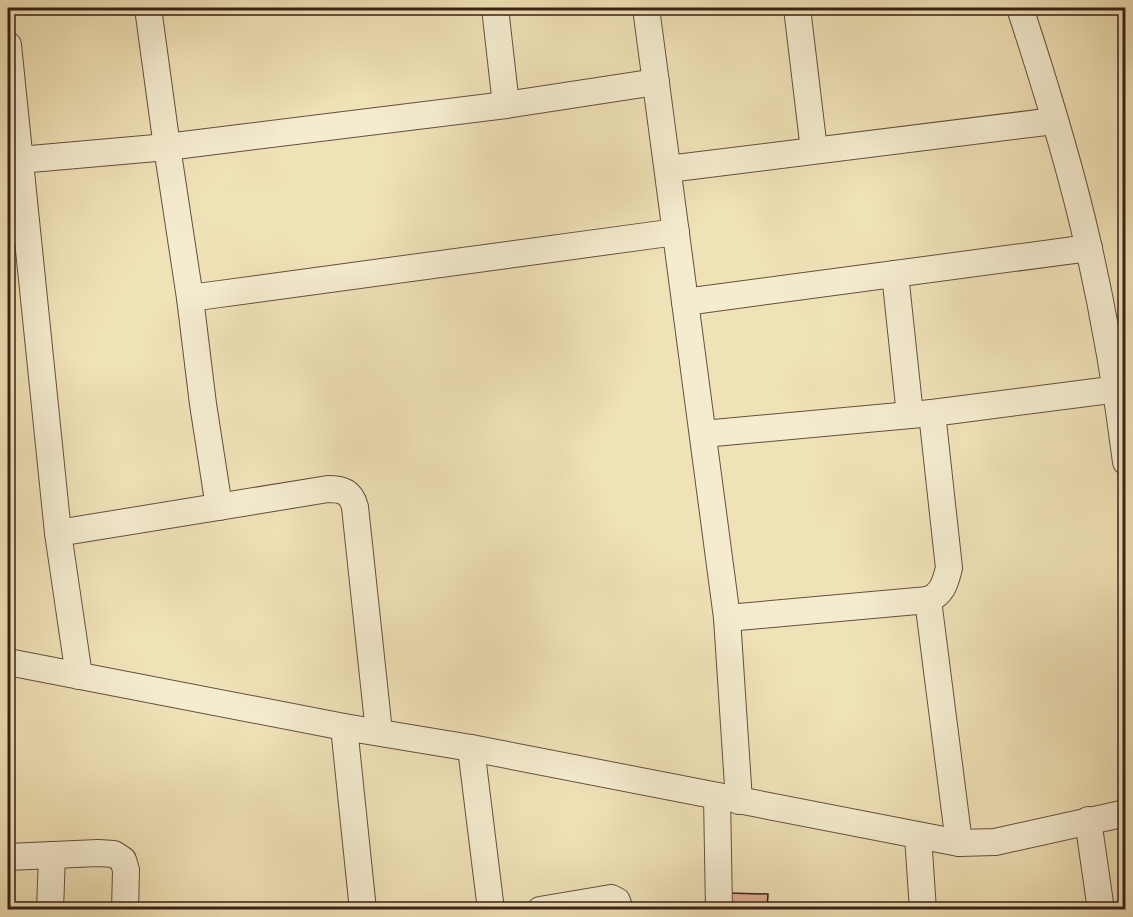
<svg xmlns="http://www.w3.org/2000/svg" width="1133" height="917" font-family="'IM FELL Great Primer',serif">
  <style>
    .building { fill: #e3af95; stroke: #362017; stroke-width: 1.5 }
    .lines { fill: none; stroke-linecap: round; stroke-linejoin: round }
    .minor-casing { stroke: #64503f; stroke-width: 28 }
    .minor { stroke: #f5ecd0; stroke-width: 26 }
  </style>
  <rect width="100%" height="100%" fill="#f0e2b7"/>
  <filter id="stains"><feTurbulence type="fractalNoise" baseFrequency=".00333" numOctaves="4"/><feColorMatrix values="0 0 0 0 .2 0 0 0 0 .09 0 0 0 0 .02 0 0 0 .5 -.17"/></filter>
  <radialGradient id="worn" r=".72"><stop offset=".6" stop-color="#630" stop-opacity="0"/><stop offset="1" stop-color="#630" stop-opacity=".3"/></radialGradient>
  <path class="building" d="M726 893 768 894 767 910H726Z"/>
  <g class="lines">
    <defs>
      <g id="minor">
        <path d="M148 8 167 147 190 298 203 404 219 507"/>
        <path d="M495 8 506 105"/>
        <path d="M646 8 727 618 739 801"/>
        <path d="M797 8 814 150"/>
        <path d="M1020 8C1046 87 1071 168 1089 249 1105 320 1117 390 1126 462"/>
        <path d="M8 45 58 533 79 676"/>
        <path d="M8 161 167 147 506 105 656 82"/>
        <path d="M668 169 1054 121"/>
        <path d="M895 274 910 415"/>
        <path d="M190 298 676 232"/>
        <path d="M685 302 1089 248"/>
        <path d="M703 434 932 413 1126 388"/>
        <path d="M58 533 328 489C343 489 351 492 355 507L379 732"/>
        <path d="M928 600 959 843"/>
        <path d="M727 618 928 600C943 593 945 583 949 568L932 413"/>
        <path d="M8 662 344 727 471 748 959 843 995 842 1126 813"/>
        <path d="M344 727 363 910"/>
        <path d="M471 748 491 910"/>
        <path d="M717 796 719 910"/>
        <path d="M1088 820 1101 910"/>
        <path d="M918 836 923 910"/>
        <path d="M8 857 98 853 114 854 123 860 126 870 125 910"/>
        <path d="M50 910 52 855"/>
        <path d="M540 910 611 898 617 901 620 910"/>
      </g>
    </defs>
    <use href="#minor" class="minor-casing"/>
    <use href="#minor" class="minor"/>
  </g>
  <rect width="1133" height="917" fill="none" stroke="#f0e2b7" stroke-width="30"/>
  <rect x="9" y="9" width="1115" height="899" fill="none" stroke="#362017" stroke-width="3"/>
  <rect x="15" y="15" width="1103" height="887" fill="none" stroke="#362017" stroke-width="1.5"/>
  <rect width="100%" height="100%" filter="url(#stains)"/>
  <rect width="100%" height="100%" fill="url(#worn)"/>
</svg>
